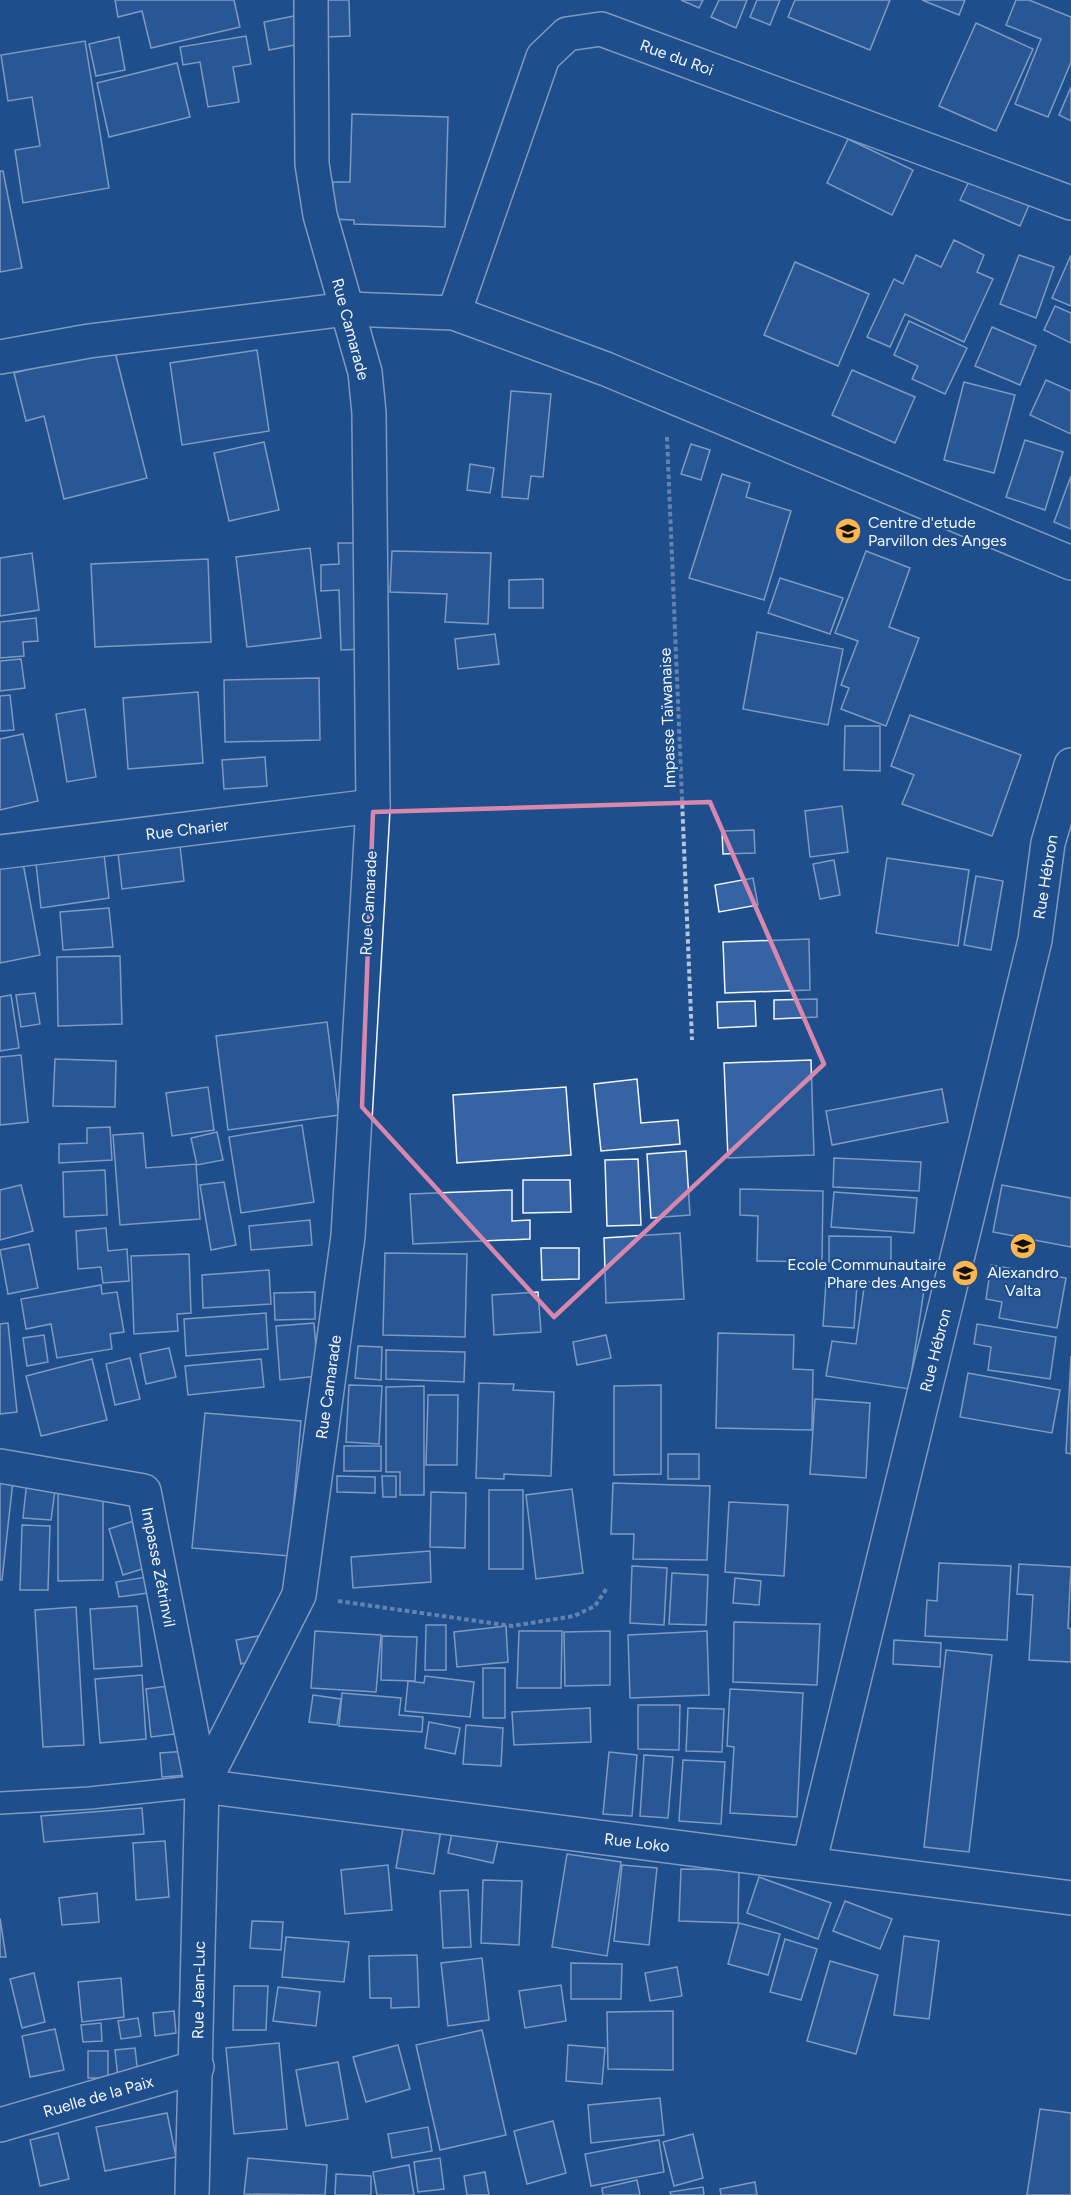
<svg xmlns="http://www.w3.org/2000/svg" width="1071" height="2195" font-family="Figtree,sans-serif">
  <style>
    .building { fill: #3563a3; stroke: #f2f6ff; stroke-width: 1.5 }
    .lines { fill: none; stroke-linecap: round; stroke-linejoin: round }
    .service-casing { stroke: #f2f6ff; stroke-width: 24 }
    .minor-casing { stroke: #f2f6ff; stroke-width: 36 }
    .path { stroke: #b3c4dc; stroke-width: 4; stroke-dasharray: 4.5 3; stroke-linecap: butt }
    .service { stroke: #1f4e8c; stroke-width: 21 }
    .minor { stroke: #1f4e8c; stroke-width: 33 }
    .marked { fill: none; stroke: #da87ad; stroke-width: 4.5; stroke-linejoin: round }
    .labels { text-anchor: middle; stroke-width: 4.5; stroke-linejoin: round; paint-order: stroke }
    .street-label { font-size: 16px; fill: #f2f6ff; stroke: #1f4e8c }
    .poi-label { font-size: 16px; fill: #f2f6ff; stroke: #1f4e8c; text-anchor: start }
  </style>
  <rect width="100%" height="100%" fill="#1f4e8c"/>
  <g class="building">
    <path d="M115 0H234L240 27 151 48 142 11 118 17Z"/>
    <path d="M326 0H349L350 36 327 37Z"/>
    <path d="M681 0H703L699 8Z"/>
    <path d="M719 0H747L736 28 711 17Z"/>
    <path d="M757 0H780L770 25 750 17Z"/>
    <path d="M795 0H890L870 50 788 17Z"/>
    <path d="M922 0H965L959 15Z"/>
    <path d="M1016 0H1029L1071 17V62L1048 117 1015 104 1041 39 1006 25Z"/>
    <path d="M299 15 305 43 269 50 264 22Z"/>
    <path d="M976 23 1033 49 996 131 939 106Z"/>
    <path d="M246 36 251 64 233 67 239 102 208 107 200 62 183 65 180 47Z"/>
    <path d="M119 37 125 70 96 76 89 44Z"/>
    <path d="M85 41 109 188 23 203 15 150 40 146 32 97 8 101 1 55Z"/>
    <path d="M177 63 190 117 109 137 97 83Z"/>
    <path d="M1071 87V121L1059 115Z"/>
    <path d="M352 114 448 117 445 227 354 224V220L332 219 333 182H350Z"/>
    <path d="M848 139 913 170 892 215 827 183Z"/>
    <path d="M0 171H3L22 268 0 272Z"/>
    <path d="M974 171 1033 196 1020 226 960 200Z"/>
    <path d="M954 240 984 255 977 272 993 279 964 342 905 314 890 347 867 337 894 279 903 284 916 255 941 267Z"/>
    <path d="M1019 255 1054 267 1036 318 1000 304Z"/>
    <path d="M1071 255V306L1052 298Z"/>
    <path d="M795 262 869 294 838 366 764 335Z"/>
    <path d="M1055 306 1071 313V343L1044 330Z"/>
    <path d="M909 321 967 348 945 394 912 379 918 366 894 355Z"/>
    <path d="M992 327 1036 346 1020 385 975 366Z"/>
    <path d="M114 348 147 478 64 499 44 416 26 421 14 373Z"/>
    <path d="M257 350 269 431 182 445 170 363Z"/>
    <path d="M852 370 915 397 895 443 832 415Z"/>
    <path d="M1046 380 1071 391V434L1030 415Z"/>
    <path d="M964 382 1015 395 994 473 944 460Z"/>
    <path d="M511 391 551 394 543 477 531 476 528 499 502 497Z"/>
    <path d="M1025 440 1063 452 1045 510 1006 497Z"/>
    <path d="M264 442 279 510 229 521 214 453Z"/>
    <path d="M691 444 710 450 701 480 681 474Z"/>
    <path d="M470 464 494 468 490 493 467 490Z"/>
    <path d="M722 474 750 483 746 497 791 511 764 600 689 578Z"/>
    <path d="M1071 476V529L1054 522Z"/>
    <path d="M338 543H362L364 649 341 650 339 590 321 591V565L339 564Z"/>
    <path d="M310 548 321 638 247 647 236 557Z"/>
    <path d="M392 551 491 553 488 624 445 622 447 594 390 592Z"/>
    <path d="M866 551 910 568 889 627 919 638 886 726 841 709 849 688 841 685 858 641 835 633Z"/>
    <path d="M32 553 39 610 0 616V558Z"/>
    <path d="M208 559 211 642 95 647 91 564Z"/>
    <path d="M780 578 843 598 830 634 768 613Z"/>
    <path d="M543 579V608H509V580Z"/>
    <path d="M36 618 38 641 23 642 24 656 0 658V622Z"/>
    <path d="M757 632 843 649 828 725 743 709Z"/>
    <path d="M495 634 499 664 458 669 455 639Z"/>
    <path d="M21 659 25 688 0 691V661Z"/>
    <path d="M319 678 320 740 225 742 224 680Z"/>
    <path d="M198 692 203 763 128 769 123 698Z"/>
    <path d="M10 695 14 730 0 731V696Z"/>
    <path d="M85 709 96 777 67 782 56 714Z"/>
    <path d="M910 715 1021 755 992 836 902 804 914 775 891 766Z"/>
    <path d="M845 726H880V771L844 770Z"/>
    <path d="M23 734 38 801 0 810V739Z"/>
    <path d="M265 757 267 786 224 789 222 760Z"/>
    <path d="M842 806 848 852 810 857 805 811Z"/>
    <path d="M754 830 755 853 723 854 722 831Z"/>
    <path d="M179 837 184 881 122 889 117 844Z"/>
    <path d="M103 845 109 898 41 908 35 855Z"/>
    <path d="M887 858 969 870 958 946 876 933Z"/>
    <path d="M834 860 840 895 820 899 813 864Z"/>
    <path d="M23 863 40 955 0 963V867Z"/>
    <path d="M976 876 1003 881 991 950 964 945Z"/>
    <path d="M753 878 758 905 719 912 715 885Z"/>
    <path d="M109 908 113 947 63 950 60 912Z"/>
    <path d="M809 939 810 990 725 993 723 942Z"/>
    <path d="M120 956 122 1024 58 1026 57 957Z"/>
    <path d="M35 993 40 1024 21 1027 16 995Z"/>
    <path d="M11 995 19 1048 0 1051V997Z"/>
    <path d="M817 999V1017L774 1019V1000Z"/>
    <path d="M755 1001 756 1026 718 1028 717 1002Z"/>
    <path d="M327 1022 339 1115 228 1130 216 1036Z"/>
    <path d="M21 1055 28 1122 0 1125V1057Z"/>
    <path d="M55 1059 116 1061 115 1107 53 1106Z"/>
    <path d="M811 1060 814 1155 728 1158 724 1063Z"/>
    <path d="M637 1079 641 1123 678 1120 680 1144 601 1151 594 1084Z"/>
    <path d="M208 1087 214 1130 172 1136 166 1093Z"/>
    <path d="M566 1087 571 1155 457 1163 453 1095Z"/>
    <path d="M942 1089 948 1122 832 1145 826 1111Z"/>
    <path d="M302 1125 314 1202 241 1213 229 1137Z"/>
    <path d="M110 1127 112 1160 59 1163V1144L87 1143V1128Z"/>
    <path d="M217 1132 223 1160 197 1165 191 1138Z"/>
    <path d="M143 1133 146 1168 196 1164 200 1219 120 1225 113 1135Z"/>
    <path d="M686 1151 690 1215 651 1218 647 1154Z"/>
    <path d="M834 1158 921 1162 919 1191 833 1187Z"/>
    <path d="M638 1159 641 1225 607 1226 605 1160Z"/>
    <path d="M105 1170 107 1215 64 1217 63 1172Z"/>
    <path d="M523 1180H570L571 1212 523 1213Z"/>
    <path d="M224 1182 236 1245 211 1250 200 1185Z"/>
    <path d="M21 1185 33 1231 0 1240V1190Z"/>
    <path d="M1002 1185 1071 1198V1247L993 1232Z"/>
    <path d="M740 1189 823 1191 822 1262 757 1261 758 1216 740 1215Z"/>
    <path d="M512 1190V1221L530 1220V1239L413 1244 410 1194Z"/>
    <path d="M834 1192 917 1198 914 1233 831 1227Z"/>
    <path d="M310 1220 312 1245 251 1250 249 1226Z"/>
    <path d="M106 1228 108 1251 127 1249 129 1281 103 1283 101 1267 78 1269 76 1231Z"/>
    <path d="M680 1233 684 1299 606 1303 604 1238Z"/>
    <path d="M829 1236 891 1237V1262H829Z"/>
    <path d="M29 1244 38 1288 8 1294 0 1250Z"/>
    <path d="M541 1248H579V1279L542 1280Z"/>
    <path d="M385 1253 467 1254 465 1337 383 1335Z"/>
    <path d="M189 1254 191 1313 177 1314 178 1331 134 1334 131 1256Z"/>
    <path d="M991 1265 1066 1278 1057 1328 999 1318 1002 1302 986 1299Z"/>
    <path d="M269 1270 271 1304 203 1308 202 1275Z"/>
    <path d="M865 1281 924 1290 909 1389 826 1376 832 1341 856 1344Z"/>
    <path d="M826 1282 857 1284 854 1328 823 1326Z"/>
    <path d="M101 1285 102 1294 117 1292 124 1332 110 1334 112 1349 57 1358 51 1324 26 1329 21 1299Z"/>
    <path d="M315 1292V1319L275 1320 274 1293Z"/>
    <path d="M538 1292 541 1332 494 1335 492 1295Z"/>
    <path d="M266 1313 268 1349 186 1356 184 1319Z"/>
    <path d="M8 1323 17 1412 0 1414V1324Z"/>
    <path d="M314 1323 318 1376 280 1380 276 1326Z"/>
    <path d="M977 1324 1056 1337 1050 1379 988 1370 991 1347 974 1344Z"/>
    <path d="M718 1333 794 1335 793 1369 813 1370 812 1430 716 1428Z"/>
    <path d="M44 1335 48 1362 27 1366 23 1338Z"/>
    <path d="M606 1335 611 1358 577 1365 573 1342Z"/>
    <path d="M358 1346 382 1347 381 1380 355 1378Z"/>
    <path d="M169 1348 176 1377 146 1384 140 1354Z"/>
    <path d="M386 1350 465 1352 464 1382 386 1379Z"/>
    <path d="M1071 1356V1454L1066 1453Z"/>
    <path d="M130 1358 140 1399 115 1405 106 1364Z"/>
    <path d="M92 1359 107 1420 41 1436 26 1376Z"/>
    <path d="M261 1359 264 1387 188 1395 185 1366Z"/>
    <path d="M968 1373 1060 1390 1052 1433 960 1417Z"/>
    <path d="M479 1383 514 1384 513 1390 554 1392 551 1476 504 1474V1479L476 1478Z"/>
    <path d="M349 1385 382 1386 379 1444 346 1442Z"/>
    <path d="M661 1385V1474L614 1475V1386Z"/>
    <path d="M424 1386V1495H400V1472H386V1387Z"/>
    <path d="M428 1395H458L457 1465H426Z"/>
    <path d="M815 1399 870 1403 866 1478 810 1474Z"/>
    <path d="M205 1413 301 1421 289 1556 192 1548Z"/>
    <rect x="344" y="1446" width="37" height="25"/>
    <rect x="668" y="1454" width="31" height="25"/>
    <path d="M337 1476 375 1477V1493L337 1492Z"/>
    <path d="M382 1476H396V1497H383Z"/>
    <path d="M0 1480 13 1481 2 1580H0Z"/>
    <path d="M27 1480 56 1483 51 1520 23 1518Z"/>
    <path d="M613 1483 710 1486 707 1560 633 1559 634 1534H611Z"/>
    <path d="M572 1489 583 1573 536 1579 526 1495Z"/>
    <path d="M103 1490V1580L58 1581V1491Z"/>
    <rect x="489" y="1490" width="34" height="79"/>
    <path d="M431 1492 466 1493 465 1548 430 1547Z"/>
    <path d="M729 1502 788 1505 784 1576 725 1572Z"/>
    <path d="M140 1519 155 1565 123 1575 109 1529Z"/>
    <path d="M22 1525 50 1526 48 1590H20Z"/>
    <path d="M430 1551 431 1582 353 1588 351 1557Z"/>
    <path d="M939 1563 1011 1566 1007 1640 925 1636 927 1600 937 1601Z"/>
    <path d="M1019 1564 1071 1567 1068 1628 1071 1629V1662L1029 1660 1033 1595 1017 1594Z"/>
    <path d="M632 1566 667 1568 664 1625 630 1623Z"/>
    <path d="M672 1573 708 1575 706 1625 669 1624Z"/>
    <path d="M152 1576 155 1592 119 1597 116 1582Z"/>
    <path d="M735 1578 761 1581 759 1605 733 1603Z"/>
    <path d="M137 1606 142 1666 94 1669 90 1609Z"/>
    <path d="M76 1607 84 1745 43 1747 35 1610Z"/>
    <path d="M734 1622 820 1624 817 1685 733 1682Z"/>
    <path d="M426 1625H446V1670H425Z"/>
    <path d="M506 1626 508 1662 457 1667 454 1632Z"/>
    <path d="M315 1631 381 1635 376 1692 311 1688Z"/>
    <path d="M519 1631H562L561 1688H517Z"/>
    <path d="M610 1631V1685L565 1686 564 1632Z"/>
    <path d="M707 1631 709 1695 630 1698 628 1635Z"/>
    <path d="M258 1636 263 1659 241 1664 236 1640Z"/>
    <path d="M382 1636 417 1637 415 1681 381 1680Z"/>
    <path d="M894 1640 941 1643 940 1667 893 1664Z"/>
    <path d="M946 1650 992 1655 969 1852 924 1847Z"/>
    <rect x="483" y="1668" width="22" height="50"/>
    <path d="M142 1675 146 1739 100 1743 95 1679Z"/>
    <path d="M425 1676 474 1682 470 1717 405 1711 408 1681 424 1683Z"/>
    <path d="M168 1686 174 1734 151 1737 146 1689Z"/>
    <path d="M730 1689 803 1693 797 1817 730 1813 734 1747 727 1746Z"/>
    <path d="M342 1693 401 1698 399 1715 423 1717 422 1732 339 1726Z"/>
    <path d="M313 1695 341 1699 337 1725 309 1722Z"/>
    <path d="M638 1705H680L679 1750 638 1749Z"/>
    <path d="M590 1708 591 1742 514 1745 512 1712Z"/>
    <path d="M688 1708 724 1709 722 1752 686 1751Z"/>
    <path d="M429 1722 460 1728 455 1754 425 1748Z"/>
    <path d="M466 1725 503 1728 501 1766 463 1764Z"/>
    <path d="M187 1751 189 1775 162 1777 160 1753Z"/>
    <path d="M609 1752 637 1755 632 1816 603 1814Z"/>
    <path d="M644 1755 673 1757 668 1818 640 1816Z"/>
    <path d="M683 1760 725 1762 721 1824 679 1821Z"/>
    <path d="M142 1808 144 1834 44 1842 41 1816Z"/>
    <path d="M405 1817 442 1823 434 1874 396 1868Z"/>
    <path d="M454 1822 500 1832 493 1863 448 1853Z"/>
    <path d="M165 1841 169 1897 136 1900 133 1843Z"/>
    <path d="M567 1854 621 1862 607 1956 552 1947Z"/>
    <path d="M388 1865 392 1910 345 1914 341 1870Z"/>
    <path d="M622 1865 657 1868 649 1945 614 1941Z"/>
    <path d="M681 1869 739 1870 738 1923 679 1921Z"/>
    <path d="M759 1877 831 1903 818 1939 747 1913Z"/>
    <path d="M483 1880 522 1881 519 1945 481 1943Z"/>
    <path d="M468 1890 471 1947 443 1948 440 1891Z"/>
    <path d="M97 1893 99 1922 62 1925 59 1898Z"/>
    <path d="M845 1901 892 1919 880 1949 833 1931Z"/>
    <path d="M0 1918 6 1957H0Z"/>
    <path d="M252 1921 283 1922 281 1950 250 1948Z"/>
    <path d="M739 1923 780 1934 768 1975 728 1964Z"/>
    <path d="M904 1936 939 1941 929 2019 894 2015Z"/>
    <path d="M286 1937 349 1942 344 1982 282 1977Z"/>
    <path d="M785 1939 817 1949 801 2000 770 1992Z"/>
    <path d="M417 1955 419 2007 391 2008V1998H370L369 1956Z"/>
    <path d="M482 1958 489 2020 448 2026 441 1963Z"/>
    <path d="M830 1961 878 1975 856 2054 807 2041Z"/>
    <path d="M571 1963 622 1964 621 1999H571Z"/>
    <path d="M677 1967 682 1996 650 2001 645 1973Z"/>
    <path d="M34 1973 45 2022 22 2028 10 1979Z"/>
    <path d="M121 1978 124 2017 82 2022 78 1982Z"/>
    <path d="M561 1985 566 2021 525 2028 519 1991Z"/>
    <path d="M234 1986H268L266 2030H233Z"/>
    <path d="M278 1987 320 1992 316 2026 273 2021Z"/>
    <path d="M174 2011 176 2033 155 2036 153 2013Z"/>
    <path d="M673 2011V2070L608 2069 607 2012Z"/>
    <path d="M138 2018 141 2036 121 2039 118 2021Z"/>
    <path d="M101 2023 102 2041 83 2042 81 2025Z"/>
    <path d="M55 2029 64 2070 30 2077 22 2036Z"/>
    <path d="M482 2030 506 2135 440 2150 416 2045Z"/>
    <path d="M279 2043 287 2129 234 2134 226 2048Z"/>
    <path d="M398 2045 410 2089 366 2102 353 2057Z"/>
    <path d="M568 2045 605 2048 602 2084 566 2081Z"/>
    <path d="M135 2048 138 2074 118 2078 115 2050Z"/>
    <rect x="88" y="2051" width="20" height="27"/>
    <path d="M338 2062 348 2119 306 2126 296 2070Z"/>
    <path d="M660 2098 664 2135 591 2143 588 2105Z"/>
    <path d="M1040 2109 1071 2113V2195H1027Z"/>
    <path d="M167 2113 176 2157 105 2171 96 2127Z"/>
    <path d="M553 2121 566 2173 527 2184 514 2131Z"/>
    <path d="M428 2127 432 2151 392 2158 388 2134Z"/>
    <path d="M58 2133 69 2179 40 2186 30 2140Z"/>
    <path d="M693 2134 703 2178 674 2186 663 2142Z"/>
    <path d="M659 2140 664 2172 591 2186 585 2154Z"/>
    <path d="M248 2158 327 2165 325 2195 244 2194Z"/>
    <path d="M440 2158 444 2189 418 2192 414 2162Z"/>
    <path d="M409 2165 414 2195H377L373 2172Z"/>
    <path d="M485 2172 489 2195H467L464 2176Z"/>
    <path d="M336 2174 371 2176V2195H335Z"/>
    <path d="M637 2180 640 2195H603L602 2188Z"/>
    <path d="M755 2182 757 2195H721L720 2189Z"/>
    <path d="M703 2187 704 2195H671L670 2192Z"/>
  </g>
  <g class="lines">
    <defs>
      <path id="service" d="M0 1803 90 1798 202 1786"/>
      <g id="minor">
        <path d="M454 313 543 57 567 34 601 29 1071 203"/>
        <path d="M0 357 89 341 347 309 454 313 606 369 1071 563"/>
        <path d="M0 852 373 806"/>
        <path d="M0 1466 144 1491 202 1786 192 2195"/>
        <path d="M202 1786 299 1595 348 1236 373 806 369 413 365 372 320 215 312 164 311 0"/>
        <path d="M202 1786 1071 1898"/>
        <path d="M809 1864 1035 940 1048 843 1071 765"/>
        <path d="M0 2125 197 2067"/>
      </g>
    </defs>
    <use href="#service" class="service-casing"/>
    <use href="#minor" class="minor-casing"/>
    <g class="path">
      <path d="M667 437 692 1040"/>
      <path d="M338 1601 512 1626 574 1616 595 1606 607 1588"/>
    </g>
    <use href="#service" class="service"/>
    <use href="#minor" class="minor"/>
  </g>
  <path d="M0 0H1071V2195H0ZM710 802 824 1064 554 1317 362 1107 373 812Z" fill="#1f4e8c" fill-opacity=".55" fill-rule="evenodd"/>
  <path class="marked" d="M710 802 824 1064 554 1317 362 1107 373 812Z"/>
  <defs>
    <symbol id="school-disc" viewBox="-11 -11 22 22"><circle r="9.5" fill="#ffb74d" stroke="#1f4e8c"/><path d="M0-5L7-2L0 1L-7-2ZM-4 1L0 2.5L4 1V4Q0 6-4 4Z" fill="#111"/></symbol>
  </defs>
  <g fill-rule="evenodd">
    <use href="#school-disc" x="833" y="516" width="30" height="30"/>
    <use href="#school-disc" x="1008" y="1231" width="30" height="30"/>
    <use href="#school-disc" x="950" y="1258" width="30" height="30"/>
  </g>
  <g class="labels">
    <g class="street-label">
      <text transform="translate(677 57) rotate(20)" y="6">Rue du Roi</text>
      <text transform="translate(351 329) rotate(75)" y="6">Rue Camarade</text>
      <text transform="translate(667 718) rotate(-92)" y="6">Impasse Taïwanaise</text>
      <text transform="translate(187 829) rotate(-7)" y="6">Rue Charier</text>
      <text transform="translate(1045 877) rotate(-81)" y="6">Rue Hébron</text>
      <text transform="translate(368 903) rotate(-87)" y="6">Rue Camarade</text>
      <text transform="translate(935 1350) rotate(-76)" y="6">Rue Hébron</text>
      <text transform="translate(328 1387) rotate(-82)" y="6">Rue Camarade</text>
      <text transform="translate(159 1567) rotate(79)" y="6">Impasse Zétrinvil</text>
      <text transform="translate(637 1842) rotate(7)" y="6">Rue Loko</text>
      <text transform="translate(198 1990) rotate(-89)" y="6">Rue Jean-Luc</text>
      <text transform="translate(98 2096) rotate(-16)" y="6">Ruelle de la Paix</text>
    </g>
    <g class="poi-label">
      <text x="868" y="528">Centre d'etude<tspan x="868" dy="18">Parvillon des Anges</tspan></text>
      <text x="946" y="1270" text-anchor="end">Ecole Communautaire<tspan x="946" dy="18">Phare des Anges</tspan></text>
      <text x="1023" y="1278" text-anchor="middle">Alexandro<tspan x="1023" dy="18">Valta</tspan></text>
    </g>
  </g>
</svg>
